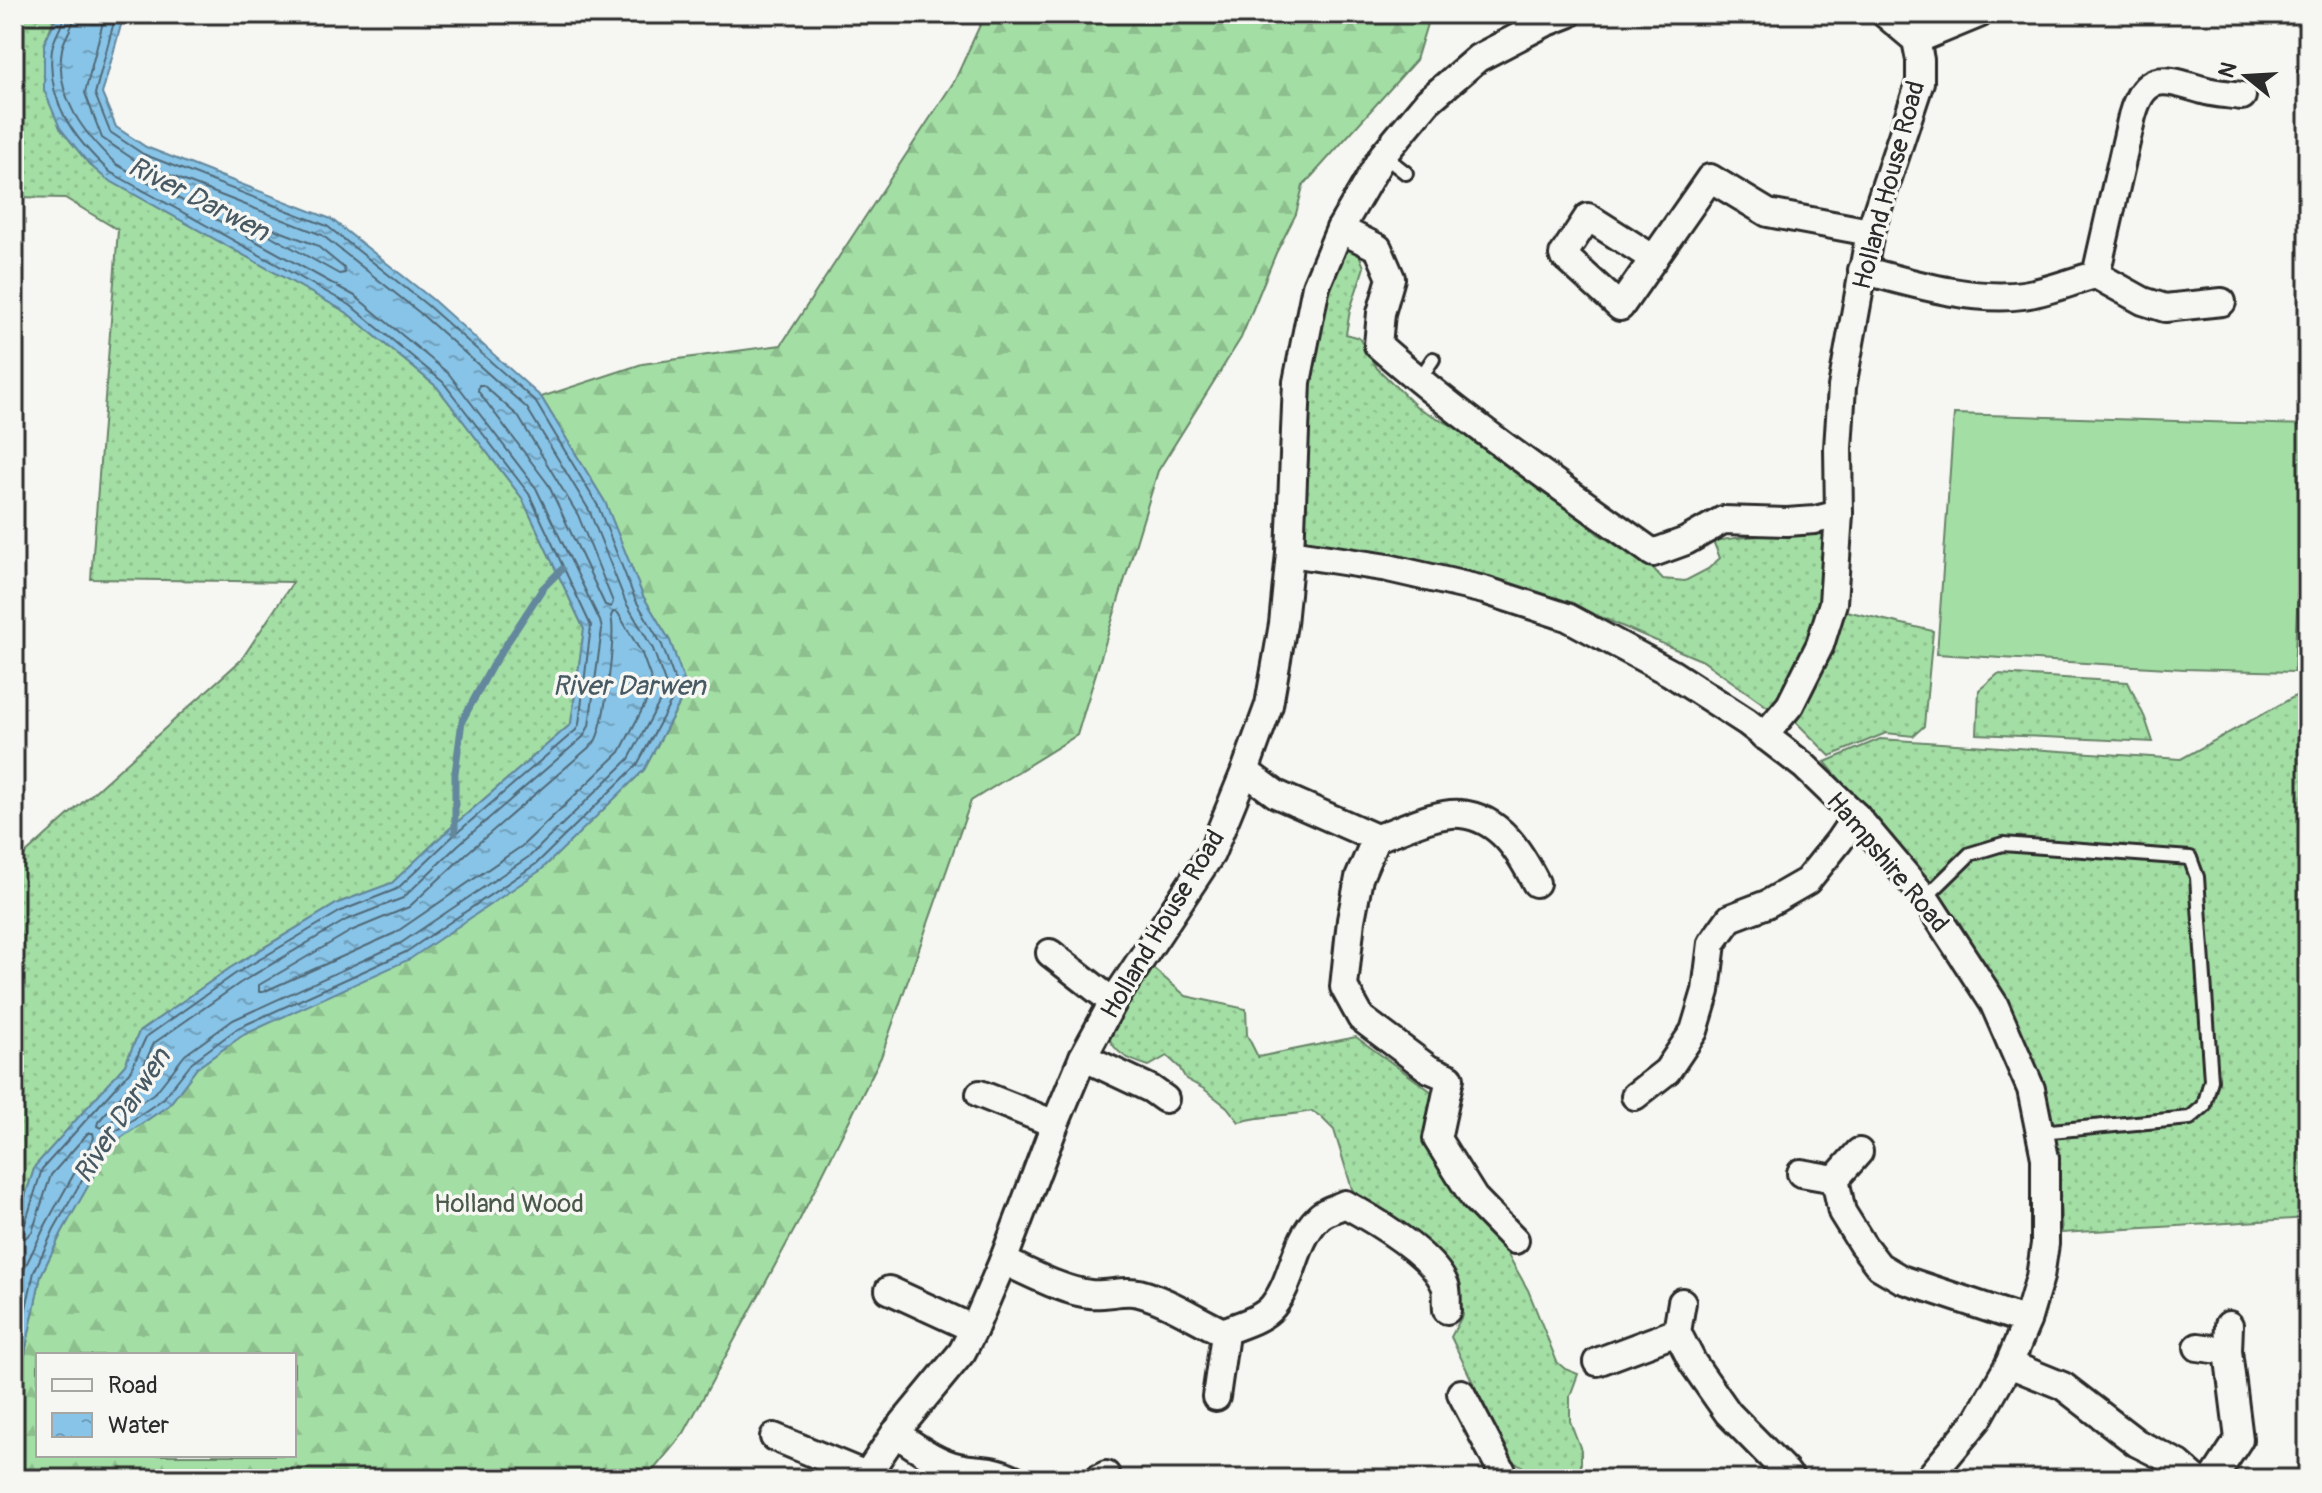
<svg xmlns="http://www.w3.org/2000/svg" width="2322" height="1493" font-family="Pangolin,sans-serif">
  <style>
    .grass { fill: url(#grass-dots); stroke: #678468; stroke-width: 2 }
    .forest { fill: url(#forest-firs); stroke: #678468; stroke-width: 2; fill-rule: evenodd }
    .garden { fill: #a3dea4; stroke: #678468; stroke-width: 2 }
    .water { fill: url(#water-ripples); stroke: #63879c; stroke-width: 2 }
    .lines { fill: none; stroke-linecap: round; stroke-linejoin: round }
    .shore { stroke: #506876; stroke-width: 2 }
    .stream { stroke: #63879c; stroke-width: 7 }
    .lane-casing { stroke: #2b2b2b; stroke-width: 18 }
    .street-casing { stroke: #2b2b2b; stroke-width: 32 }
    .lane { stroke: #f6f6f2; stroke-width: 12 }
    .street { stroke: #f6f6f2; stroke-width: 26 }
    .labels { text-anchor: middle; stroke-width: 7; stroke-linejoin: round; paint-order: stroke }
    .street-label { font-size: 26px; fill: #2b2b2b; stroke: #f6f6f2 }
    .park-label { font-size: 26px; fill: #495849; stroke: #f6f6f2 }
    .water-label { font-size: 28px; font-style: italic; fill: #475963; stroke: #f6f6f2 }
  </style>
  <defs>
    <pattern id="grass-dots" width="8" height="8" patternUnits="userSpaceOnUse" patternTransform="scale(2)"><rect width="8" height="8" fill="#a3dea4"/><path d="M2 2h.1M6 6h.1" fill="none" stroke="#8cbf8d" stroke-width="1.8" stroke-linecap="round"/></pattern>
    <pattern id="forest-firs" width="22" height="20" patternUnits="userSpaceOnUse" patternTransform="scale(2)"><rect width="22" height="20" fill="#a3dea4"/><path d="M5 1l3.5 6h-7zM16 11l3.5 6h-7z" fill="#8cbf8d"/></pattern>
    <pattern id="water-ripples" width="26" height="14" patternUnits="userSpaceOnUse" patternTransform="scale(2)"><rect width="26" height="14" fill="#88c4e7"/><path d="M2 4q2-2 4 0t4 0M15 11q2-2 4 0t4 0" fill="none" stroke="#6f9fbb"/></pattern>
  </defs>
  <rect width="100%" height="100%" fill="#f6f6f2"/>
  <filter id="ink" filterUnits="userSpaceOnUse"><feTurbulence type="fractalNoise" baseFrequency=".0125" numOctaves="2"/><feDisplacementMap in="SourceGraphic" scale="16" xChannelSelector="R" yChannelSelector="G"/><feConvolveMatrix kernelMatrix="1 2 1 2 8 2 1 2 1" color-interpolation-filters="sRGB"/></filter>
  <g filter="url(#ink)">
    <g class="grass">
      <path d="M14 14H56L44 44 60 128 89 164 105 178 346 312 437 387 522 498 584 629 571 724 446 832 392 883 338 903 230 968 139 1032 125 1065 35 1166 14 1231V864L241 660 293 582 91 579 118 230 65 198 14 197Z"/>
      <path d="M1341 250 1358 252 1364 267 1350 310 1346 334 1359 338 1377 368 1418 408 1468 434 1551 495 1598 534 1652 567 1663 579 1685 581 1708 569 1720 558 1713 541C1752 535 1792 535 1831 530L1821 609 1796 664 1772 710 1703 661 1575 606 1384 560 1326 550 1305 541 1298 517 1313 369 1324 297Z"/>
      <path d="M1846 611 1933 631 1924 726 1913 736 1886 733 1830 756 1796 722 1823 670Z"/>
      <path d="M1998 674 2128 682 2145 718 2153 742 1977 734 1979 690Z"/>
      <path d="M2308 689 2306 739 2308 772V1218L2062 1233 2056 1141 2023 1037 1959 921 1825 762 1880 739 2181 759Z"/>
      <path d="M1149 965 1186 996 1246 1009 1247 1035 1258 1057 1356 1037 1432 1092 1427 1122V1148L1460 1200 1495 1232 1528 1290 1557 1362 1565 1369 1578 1374 1570 1396V1421L1581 1450V1469L1585 1479H1531L1521 1465 1511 1462 1451 1337 1463 1314 1455 1300 1360 1202 1352 1189 1334 1130 1321 1117 1312 1111C1288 1116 1264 1115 1239 1122L1227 1107 1204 1089 1186 1079 1179 1067 1167 1056 1149 1066C1130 1060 1115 1055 1108 1035Z"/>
    </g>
    <path class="forest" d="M985 14H1430L1416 60 1303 186 1296 214 1276 253 1241 338 1158 471 1077 735 971 801 881 1057 799 1221 684 1433 646 1479H14V1406L41 1275 62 1232 111 1144 169 1105 197 1068 243 1035 307 1005 541 870 644 770 687 690 670 641 643 596 605 502 541 397 642 364 781 345 955 80ZM38 1355H294V1455H38Z"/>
    <path class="garden" d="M1954 414 2306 425 2294 672 2184 669 1937 654Z"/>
    <path class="water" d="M58 14H124L102 94 116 127 146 147 331 219 432 299 541 397 605 502 643 596 670 641 687 689 644 770 541 870 410 959 243 1035 197 1068 169 1105 112 1144 62 1232 41 1275 14 1406V1231L35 1166 125 1065 139 1032 230 968 338 903 392 883 446 832 571 724 584 629 522 498 437 387 346 312 105 178 89 164 60 128 44 90V44Z"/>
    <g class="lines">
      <g class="shore">
        <path d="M75 14C74 27 64 37 62 49 54 96 84 134 116 164L355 296 449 374 536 488 600 621 602 629 589 726 583 737 458 845 403 898 346 920 240 983 154 1043 140 1074 98 1122 97 1126 101 1128 156 1092 185 1055 233 1020 401 943 530 856 629 759 667 688 653 649 626 603 589 510 527 408 420 313 322 235 139 163 102 138 85 93 105 14"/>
        <path d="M274 229 316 245 344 268 345 273 339 274 271 236 269 231Z"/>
        <path d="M479 385H483L518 416 578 515 613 602 611 607 605 605 548 484 478 391Z"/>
        <path d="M613 612 618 613 642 654 654 687 620 752 522 846 395 933 263 992H259V985L351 931 409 907 466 854 594 743C605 727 616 635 611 616Z"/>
        <path d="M14 1230 20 1229 25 1224 42 1169 131 1070 146 1037 235 974 341 911 397 889 451 838 576 730 579 724 591 626 529 494 443 382 350 305 110 172C73 138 46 101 52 49 54 36 63 26 65 14"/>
        <path d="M14 1240 25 1238 32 1232 51 1175 88 1133H93L94 1138 46 1224 25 1267 14 1313"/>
        <path d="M14 1363 34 1272 54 1229 106 1138 163 1099 192 1062 238 1028 406 952 536 864 637 765 678 689 662 645 635 599 598 506 535 401 427 305 327 226 143 154 110 132 95 94 116 14"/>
      </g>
      <path class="stream" d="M455 833V773L462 721 492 666 543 588 562 569"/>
      <defs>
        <g id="lane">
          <path d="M1383 155 1406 173"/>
          <path d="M1419 380 1433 359"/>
          <path d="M1925 898 1970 854 2003 844 2190 858 2197 877 2211 1080 2204 1106 2190 1118 2040 1132"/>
        </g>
        <g id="street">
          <path d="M1916 40 1979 14"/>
          <path d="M1340 229 1378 248 1391 278 1381 313 1378 345C1464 421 1560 486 1653 553L1686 541 1723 520 1787 522 1815 520 1839 514"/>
          <path d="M1654 259 1588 217 1563 255 1620 307 1710 178 1768 213 1870 232"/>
          <path d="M1862 270C1911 283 1972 302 2023 295 2047 292 2072 281 2096 275L2132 116C2145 69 2167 80 2203 90 2215 94 2229 94 2242 96"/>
          <path d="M2096 275 2143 301 2165 308 2222 302"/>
          <path d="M1290 553 1388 568 1484 590 1567 617 1671 673 1747 722 1804 766 1856 816 1925 898 1994 1004 2031 1089 2045 1158V1244L2040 1277 2027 1321 2009 1364 1978 1419 1928 1479"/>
          <path d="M1764 736 1790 705 1820 645 1833 603 1839 514 1838 448 1842 387 1870 232 1920 82V60L1916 40 1885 14"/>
          <path d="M1245 771 1276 794 1376 838 1359 878 1351 920 1344 987 1361 1018 1429 1069 1450 1078 1437 1139 1474 1198 1515 1240"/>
          <path d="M1376 838C1399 831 1437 811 1461 814 1500 818 1520 852 1536 883"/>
          <path d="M1050 953 1113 1002"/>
          <path d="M1083 1057 1151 1089 1165 1099"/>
          <path d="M980 1094 1055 1124"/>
          <path d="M1635 1096 1667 1071 1694 1031 1706 991 1712 943 1730 918 1767 904 1807 881 1839 841 1856 816"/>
          <path d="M1801 1173 1835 1179 1859 1152"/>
          <path d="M1835 1179 1842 1212 1862 1244 1879 1266 1901 1279 2027 1321"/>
          <path d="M1003 1261C1029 1272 1062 1291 1090 1294 1106 1296 1124 1289 1139 1293 1169 1301 1195 1319 1223 1332L1224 1341 1216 1397"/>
          <path d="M889 1290 974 1329"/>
          <path d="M1223 1332C1239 1325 1262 1320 1273 1306 1294 1280 1294 1241 1318 1218 1324 1211 1337 1208 1345 1204 1374 1220 1432 1254 1445 1285 1448 1292 1446 1303 1447 1310"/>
          <path d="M1677 1332 1693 1363 1728 1413 1786 1472 1791 1479"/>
          <path d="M2198 1347 2228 1351 2229 1325"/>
          <path d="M1597 1362 1677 1332 1682 1302"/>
          <path d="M2009 1364 2063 1386 2137 1443 2179 1464 2196 1479"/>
          <path d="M1461 1393 1506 1479"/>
          <path d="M895 1433C915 1446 935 1462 958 1467 981 1472 991 1467 1014 1479"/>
          <path d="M774 1437 866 1475"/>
          <path d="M864 1479 895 1433 962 1352 974 1329 1003 1261 1055 1124 1083 1057 1113 1002 1211 854 1245 771 1269 705 1283 624 1290 553 1297 382 1316 286 1340 229 1383 155 1428 101 1478 58 1545 23 1568 14"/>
          <path d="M1098 1479 1106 1475"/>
          <path d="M2213 1479 2239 1439 2228 1351"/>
        </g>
      </defs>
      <use href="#lane" class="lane-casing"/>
      <use href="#street" class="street-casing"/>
      <use href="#lane" class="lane"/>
      <use href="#street" class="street"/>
    </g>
  </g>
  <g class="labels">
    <g class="street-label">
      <text transform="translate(1888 185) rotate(-75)" y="9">Holland House Road</text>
      <text transform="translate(1888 862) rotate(50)" y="9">Hampshire Road</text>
      <text transform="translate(1162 924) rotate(-59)" y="9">Holland House Road</text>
    </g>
    <g class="park-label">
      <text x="509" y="1212">Holland Wood</text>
    </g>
    <g class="water-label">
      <text transform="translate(199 198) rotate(27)" y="10">River Darwen</text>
      <text x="629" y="695">River Darwen</text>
      <text transform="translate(121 1115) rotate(-57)" y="10">River Darwen</text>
    </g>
  </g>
  <rect width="2322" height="1493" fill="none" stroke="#f6f6f2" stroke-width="48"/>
  <rect x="24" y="24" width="2274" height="1445" fill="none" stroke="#2b2b2b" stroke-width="3" filter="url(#ink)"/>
  <rect x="36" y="1353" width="260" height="104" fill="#f6f6f2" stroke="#a5a5a2" stroke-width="2"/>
  <rect x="52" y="1379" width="40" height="12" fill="#f6f6f2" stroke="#a5a5a2" stroke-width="2"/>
  <text x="108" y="1393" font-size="24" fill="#2b2b2b">Road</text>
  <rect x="52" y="1413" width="40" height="24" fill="url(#water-ripples)" stroke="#a5a5a2" stroke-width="2"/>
  <text x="108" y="1433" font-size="24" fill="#2b2b2b">Water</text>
  <g transform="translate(2246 76) rotate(288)" stroke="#f6f6f2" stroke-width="6" paint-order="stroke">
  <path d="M0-6L14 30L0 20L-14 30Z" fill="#2b2b2b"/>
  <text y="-12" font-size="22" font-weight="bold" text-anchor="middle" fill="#2b2b2b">N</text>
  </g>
</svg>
